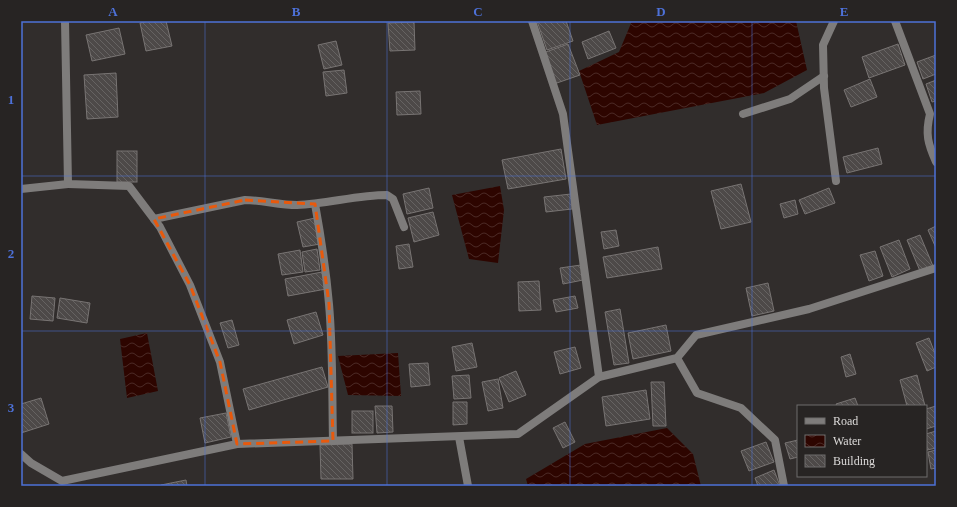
<svg xmlns="http://www.w3.org/2000/svg" width="957" height="507" font-family="'Times New Roman',serif">
  <style>
    .water { fill: url(#water-waves) }
    .building { fill: url(#building-back-hatch); stroke: #787473 }
    .lines { fill: none; stroke-linecap: round; stroke-linejoin: round }
    .minor { stroke: #7e7c7b; stroke-width: 8 }
    .marked { fill: none; stroke: #e8590c; stroke-width: 3; stroke-dasharray: 8 5; stroke-linejoin: round }
    .grid { fill: none; stroke: #4d71d8; stroke-width: 1; stroke-opacity: 0.55 }
    .neatline { fill: none; stroke: #4d71d8; stroke-width: 1.5 }
    .grid-label { font-size: 13px; text-anchor: middle; font-weight: bold; fill: #4d71d8 }
  </style>
  <defs>
    <pattern id="water-waves" width="16" height="10" patternUnits="userSpaceOnUse"><rect width="16" height="10" fill="#2d0500"/><path d="M0 5q4-4 8 0t8 0" fill="none" stroke="#4b2925"/></pattern>
    <pattern id="building-back-hatch" width="6" height="6" patternUnits="userSpaceOnUse"><rect width="6" height="6" fill="#4d4948"/><path d="M-1 5l2 2M0 0l6 6M5-1l2 2" fill="none" stroke="#666362"/></pattern>
  </defs>
  <rect width="100%" height="100%" fill="#312d2c"/>
  <g class="water">
    <path d="M632 21H796L807 70 764 93 597 125 579 71 619 52Z"/>
    <path d="M500 186 504 210 498 263 469 259 452 195Z"/>
    <path d="M147 333 158 391 127 398 120 339Z"/>
    <path d="M398 353 401 396 348 395 338 356Z"/>
    <path d="M667 428 693 454 701 486H528L526 479 585 444Z"/>
  </g>
  <g class="building">
    <path d="M149 21H166L172 46 146 51 140 23Z"/>
    <path d="M537 21H566L573 41 547 50Z"/>
    <path d="M414 22 415 50 390 51 388 23Z"/>
    <path d="M119 28 125 54 92 61 86 35Z"/>
    <path d="M609 31 616 48 588 59 582 42Z"/>
    <path d="M336 41 342 65 324 69 318 45Z"/>
    <path d="M568 44 580 75 554 84 543 53Z"/>
    <path d="M898 44 905 65 869 78 862 57Z"/>
    <path d="M936 55V74L923 79 917 62Z"/>
    <path d="M344 70 347 93 326 96 323 72Z"/>
    <path d="M116 73 118 117 87 119 84 75Z"/>
    <path d="M870 79 877 97 851 107 844 90Z"/>
    <path d="M936 80V101L932 102 926 84Z"/>
    <path d="M420 91 421 114 397 115 396 92Z"/>
    <path d="M878 148 882 164 847 173 843 157Z"/>
    <path d="M561 149 566 179 508 189 502 160Z"/>
    <rect x="117" y="151" width="20" height="31"/>
    <path d="M741 184 751 222 721 229 711 191Z"/>
    <path d="M429 188 433 208 407 214 403 194Z"/>
    <path d="M829 188 835 203 805 214 799 200Z"/>
    <path d="M571 194 572 209 546 212 544 197Z"/>
    <path d="M795 200 798 214 784 218 780 204Z"/>
    <path d="M433 212 439 235 414 242 408 218Z"/>
    <path d="M315 218 320 244 303 247 297 222Z"/>
    <path d="M936 226V248L928 230Z"/>
    <path d="M616 230 619 246 604 249 601 232Z"/>
    <path d="M920 235 933 266 920 271 907 240Z"/>
    <path d="M899 240 910 269 892 277 880 247Z"/>
    <path d="M409 244 413 267 399 269 396 246Z"/>
    <path d="M658 247 662 269 607 278 603 257Z"/>
    <path d="M317 249 320 270 305 272 302 252Z"/>
    <path d="M300 250 303 272 282 275 278 254Z"/>
    <path d="M875 251 883 276 869 281 860 255Z"/>
    <path d="M581 265 583 280 563 284 560 268Z"/>
    <path d="M322 272 326 289 288 296 285 279Z"/>
    <path d="M539 281 541 310 519 311 518 282Z"/>
    <path d="M768 283 774 311 752 316 746 288Z"/>
    <path d="M32 296 55 298 53 321 30 319Z"/>
    <path d="M575 296 578 308 556 312 553 300Z"/>
    <path d="M60 298 90 303 87 323 57 318Z"/>
    <path d="M620 309 629 363 614 365 605 312Z"/>
    <path d="M316 312 323 335 294 344 287 320Z"/>
    <path d="M232 320 239 345 228 348 220 323Z"/>
    <path d="M666 325 671 351 633 359 628 333Z"/>
    <path d="M929 338 936 356V367L927 371 916 343Z"/>
    <path d="M472 343 477 367 456 371 452 347Z"/>
    <path d="M575 347 581 368 560 374 554 352Z"/>
    <path d="M850 354 856 374 846 377 841 357Z"/>
    <path d="M428 363 430 385 411 387 409 364Z"/>
    <path d="M322 367 328 387 249 410 243 389Z"/>
    <path d="M516 371 526 395 509 402 499 378Z"/>
    <path d="M469 375 471 398 454 399 452 376Z"/>
    <path d="M917 375 925 406H907L900 380Z"/>
    <path d="M498 379 503 408 488 411 482 382Z"/>
    <path d="M651 382H664L666 426H653Z"/>
    <path d="M646 390 650 419 606 426 602 397Z"/>
    <path d="M41 398 49 424 21 433V404Z"/>
    <path d="M855 398 858 406H837L836 404Z"/>
    <path d="M453 402H467V424L453 425Z"/>
    <path d="M375 406H392L393 432 377 433Z"/>
    <path d="M936 406V426L926 429V409Z"/>
    <rect x="352" y="411" width="21" height="22"/>
    <path d="M226 413 231 437 205 443 200 418Z"/>
    <path d="M565 422 575 442 563 448 553 428Z"/>
    <path d="M936 431V448L927 450 926 434Z"/>
    <path d="M798 440V457L790 459 785 443Z"/>
    <path d="M766 442 774 462 749 471 741 451Z"/>
    <path d="M352 444 353 479H321L320 445Z"/>
    <path d="M936 450V468L931 469 928 452Z"/>
    <path d="M774 470 780 486H758L755 478Z"/>
    <path d="M186 480 187 486H161V485Z"/>
  </g>
  <g class="lines">
    <g class="minor">
      <path d="M834 21 823 45 824 88 836 181"/>
      <path d="M895 21 930 114C925 134 928 144 936 162"/>
      <path d="M743 114 790 99 824 76"/>
      <path d="M21 189 68 184"/>
      <path d="M315 204C321 237 326 270 329 304 333 349 332 395 333 441"/>
      <path d="M154 219 245 200C262 200 279 205 297 205 327 204 357 195 387 195L393 199 404 227"/>
      <path d="M677 358 697 393 741 408 775 440 784 486"/>
      <path d="M599 377 677 358 696 335 809 309 936 268"/>
      <path d="M459 437 468 486"/>
      <path d="M237 444 518 434 599 377 563 114 532 21"/>
      <path d="M21 454 31 463 62 481 237 444 220 362 190 285 160 227 129 186 68 184 65 21"/>
    </g>
  </g>
  <path class="marked" d="M245 200 315 204 329 303 333 441 237 444 220 362 190 285 154 219Z"/>
  <path class="grid" d="M205 21V486M387 21V486M570 21V486M752 21V486M21 176H936M21 331H936"/>
  <rect width="957" height="507" fill="none" stroke="#272423" stroke-width="44"/>
  <rect x="797" y="405" width="130" height="72" fill="#272423" stroke="#6f6d6c"/>
  <rect x="805" y="418" width="20" height="6" fill="#7e7c7b" stroke="#6f6d6c"/>
  <text x="833" y="425" font-size="12" fill="#dcdad9">Road</text>
  <rect x="805" y="435" width="20" height="12" fill="url(#water-waves)" stroke="#6f6d6c"/>
  <text x="833" y="445" font-size="12" fill="#dcdad9">Water</text>
  <rect x="805" y="455" width="20" height="12" fill="url(#building-back-hatch)" stroke="#6f6d6c"/>
  <text x="833" y="465" font-size="12" fill="#dcdad9">Building</text>
  <rect x="22" y="22" width="913" height="463" class="neatline"/>
  <g class="grid-label">
    <text x="113" y="16">A</text>
    <text x="296" y="16">B</text>
    <text x="478" y="16">C</text>
    <text x="661" y="16">D</text>
    <text x="844" y="16">E</text>
    <text x="11" y="104">1</text>
    <text x="11" y="258">2</text>
    <text x="11" y="412">3</text>
  </g>
</svg>
